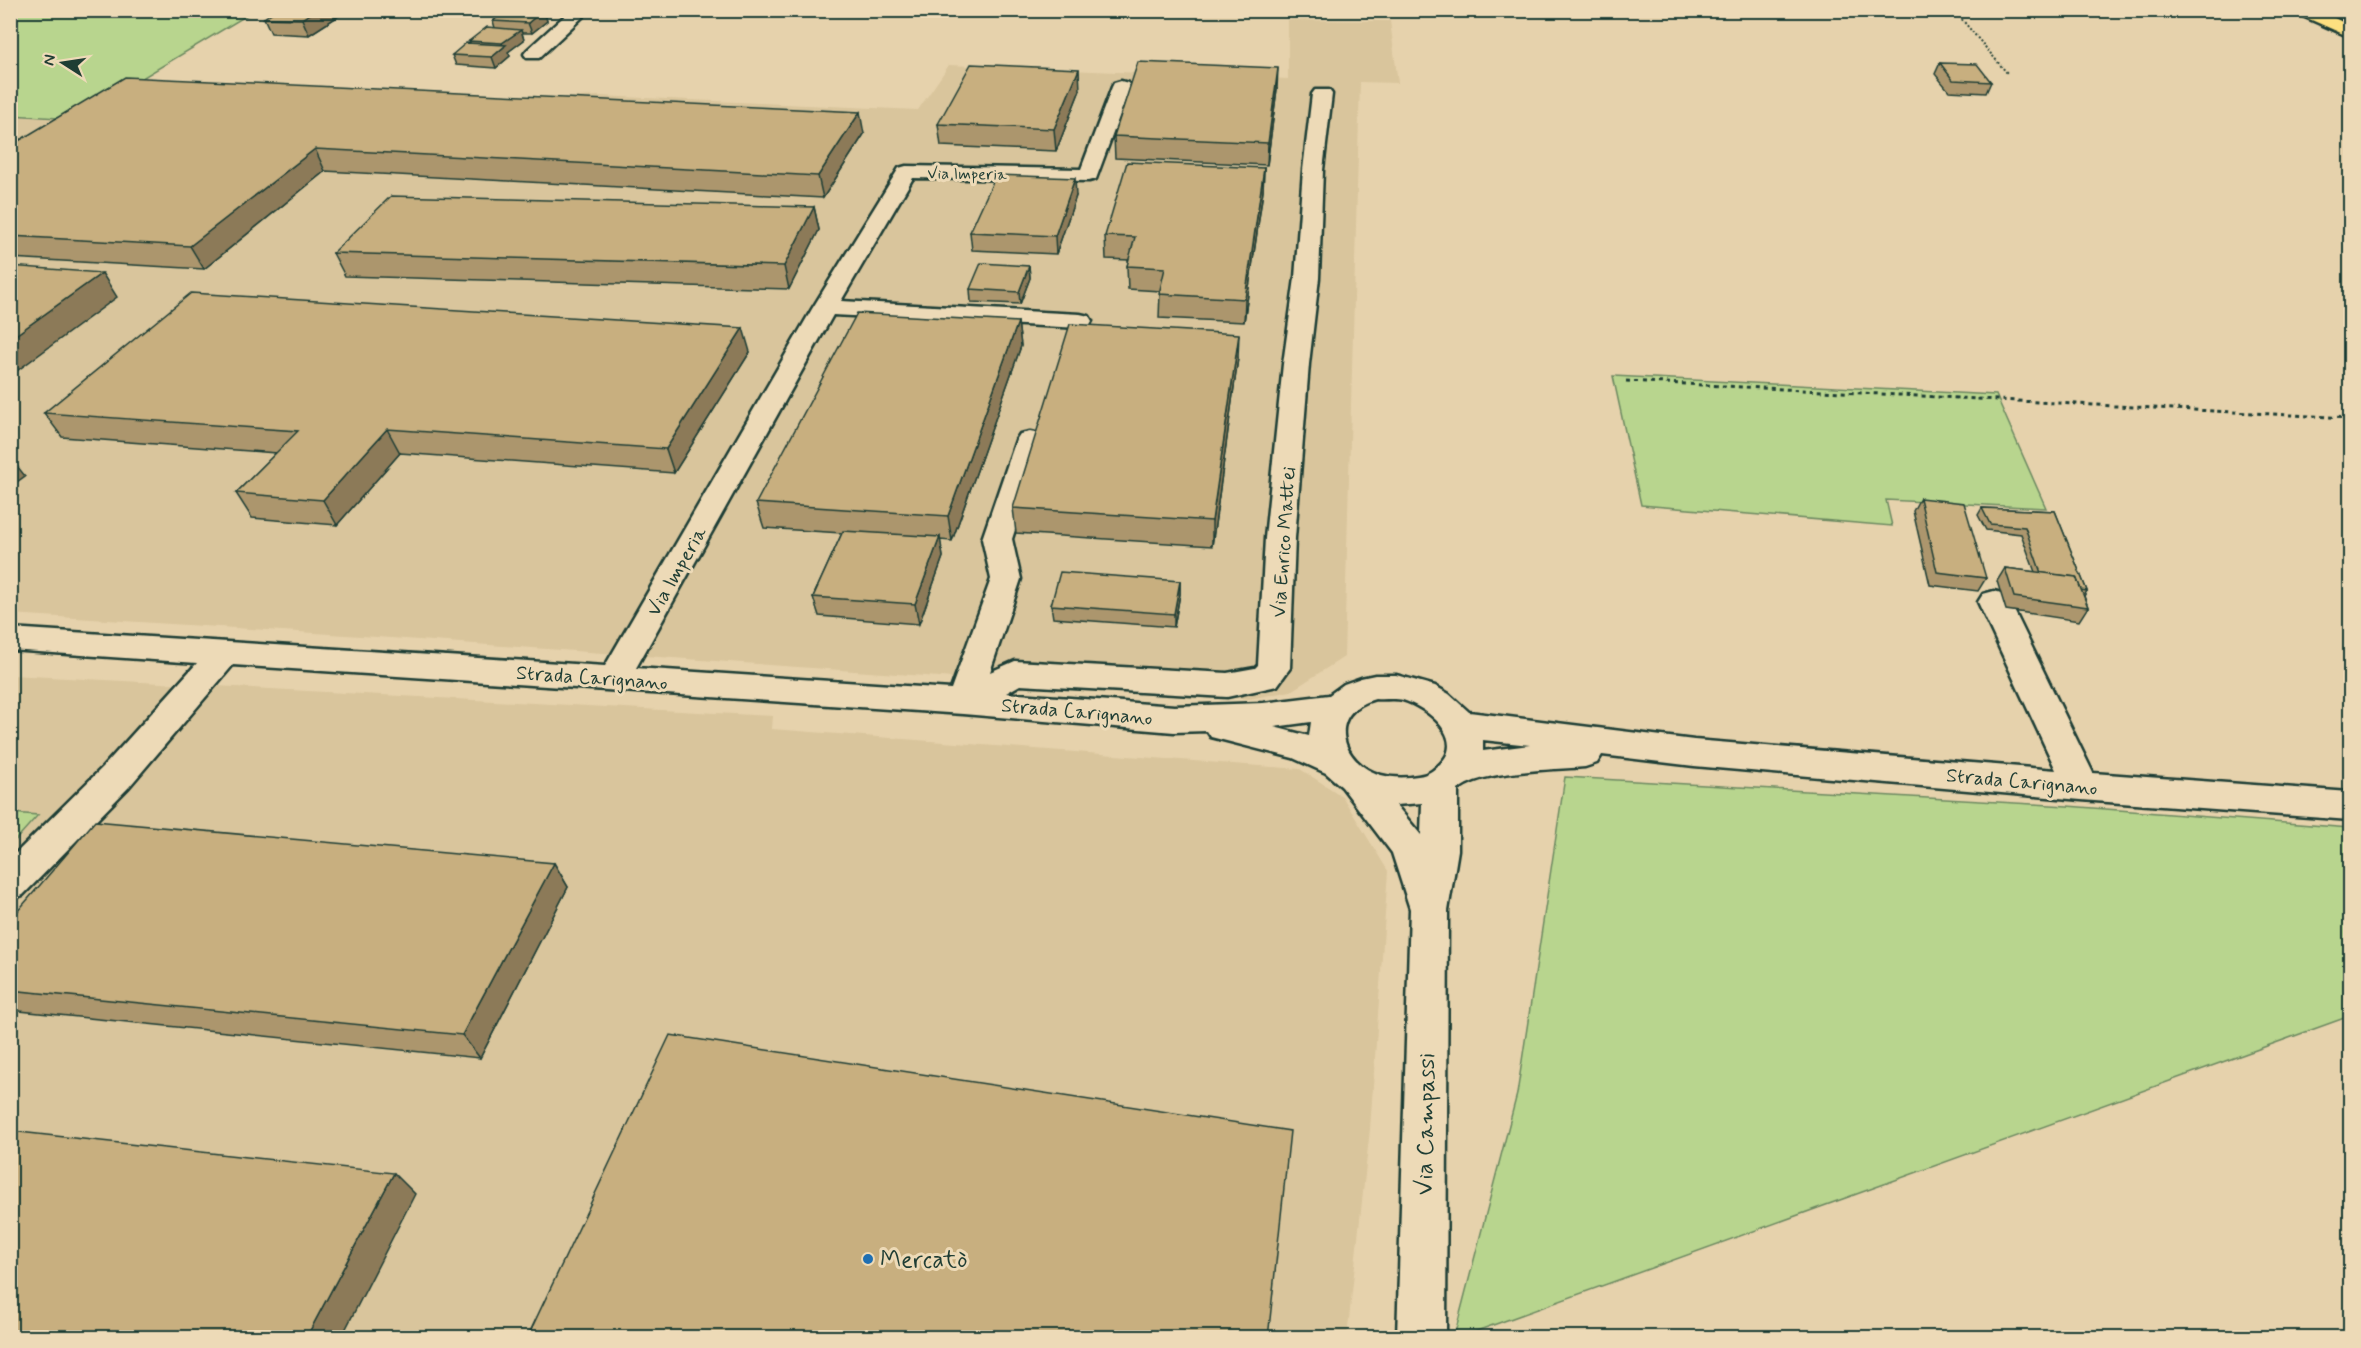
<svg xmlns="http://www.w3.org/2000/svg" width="2361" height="1348" font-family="Mynerve,sans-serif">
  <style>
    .built { fill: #d9c59c }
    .green { fill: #b8d58e; stroke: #6c8961; stroke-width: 1.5 }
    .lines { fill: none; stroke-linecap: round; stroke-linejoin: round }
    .minor-casing { stroke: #1f3d34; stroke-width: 5 }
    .major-casing { stroke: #1f3d34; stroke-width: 5 }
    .path-far1 { stroke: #1f3d34; stroke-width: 2; stroke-dasharray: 2 2; stroke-linecap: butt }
    .path { stroke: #1f3d34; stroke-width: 3; stroke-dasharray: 4 4; stroke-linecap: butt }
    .minor { fill: #eddab7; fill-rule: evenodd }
    .major { fill: #fde080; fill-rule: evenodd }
    .wall { fill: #ac966d; stroke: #1f3d34; stroke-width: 1.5 }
    .shaded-wall { fill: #8c7a59; stroke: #1f3d34; stroke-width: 1.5 }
    .building { fill: #c8af7f; stroke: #1f3d34; stroke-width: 1.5 }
    .poi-dot { fill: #1f6fb2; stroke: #eddab7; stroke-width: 2 }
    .labels { text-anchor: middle; stroke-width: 6; stroke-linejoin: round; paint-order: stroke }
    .far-street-label { font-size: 16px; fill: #1f3d34; stroke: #eddab7 }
    .street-label { font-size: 20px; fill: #1f3d34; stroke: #eddab7 }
    .near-street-label { font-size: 24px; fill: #1f3d34; stroke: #eddab7 }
    .near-poi-label { font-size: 24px; fill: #1f3d34; stroke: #eddab7; text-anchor: start }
  </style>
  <rect width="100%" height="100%" fill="#e6d2ac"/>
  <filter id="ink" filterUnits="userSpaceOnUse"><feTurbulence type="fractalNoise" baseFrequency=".0167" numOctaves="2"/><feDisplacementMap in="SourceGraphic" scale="12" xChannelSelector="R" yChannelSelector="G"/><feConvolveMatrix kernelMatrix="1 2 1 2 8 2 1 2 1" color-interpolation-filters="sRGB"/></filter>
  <g filter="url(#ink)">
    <g class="built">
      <path d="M1288 20 1390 21 1398 83 1360 82 1344 657 1291 691 1249 699 377 637 11 614 10 115 74 119 598 96 918 110 949 65 1288 79Z"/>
      <path d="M11 675 773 716 772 729 1300 769 1342 796 1388 871 1370 1129 1347 1337H11L10 845 38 816 11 813Z"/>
    </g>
    <g class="green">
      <path d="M10 11H254L74 119 11 115Z"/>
      <path d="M1613 376 1996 395 2046 508 1886 500 1892 526 1641 505Z"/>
      <path d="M1565 777 2067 806 2350 828V1016L1460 1337H1454L1517 1094Z"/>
      <path d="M11 813 38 815 11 845 10 813Z"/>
    </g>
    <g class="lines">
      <defs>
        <g id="minor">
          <path d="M571 10H590L539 58H527L524 54 527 50Z"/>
          <path d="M1121 81 1128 83 1130 87 1096 179 1089 181 913 178 841 301 1080 314 1089 316 1092 321 1089 326 1080 328 833 315 636 668 951 689 991 579 982 539 1016 440 1020 434 1030 432 1040 434 1044 440 1012 539 1021 579 990 672 1015 661 1227 673 1255 668 1258 665 1265 538 1283 364 1295 278 1303 170 1312 94 1315 90H1329L1332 94 1323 170 1319 278 1309 364 1295 538 1290 668 1277 686 1227 697 1020 685 1006 693 1174 706 1263 703 1329 695 1344 684 1361 678 1375 675H1396L1435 686 1449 694 1469 712 1694 740 2056 770 1978 602 1983 594 1994 591 2005 594 2010 602 2093 773 2350 792V820L2081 800 1694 766 1602 755 1597 763 1585 767C1554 770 1479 770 1458 790V850L1448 911 1446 1338H1397L1410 909 1392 853 1342 787 1326 773 1293 758 1211 737 1207 731 1174 732 963 714 233 665 129 787 23 895 10 900V859L103 767 197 663 10 650V628L605 666 812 309 899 168 906 166 1081 169 1112 87 1114 83ZM1375 699C1384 700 1394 698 1403 700 1426 707 1466 737 1441 763 1434 770 1428 775 1418 776 1407 778 1392 778 1381 775 1340 763 1326 712 1375 699ZM1311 722 1309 736 1274 727ZM1483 740 1530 745 1483 751ZM1422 803 1421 835 1396 805Z"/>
        </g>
        <path id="major" d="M2296 10H2319L2350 26V37L2298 14Z"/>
      </defs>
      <use href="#minor" class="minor-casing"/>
      <use href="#major" class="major-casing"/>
      <path class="path-far1" d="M1954 10 2007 73"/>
      <path class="path" d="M1626 381 2350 418"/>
      <use href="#minor" class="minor"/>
      <use href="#major" class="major"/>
    </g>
    <g class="wall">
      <path d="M507 10H563L560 13 544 12 547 21 532 33H522L524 40 508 52 510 56 496 68 456 65 452 55 470 43 469 41 495 28 493 21Z"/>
      <path d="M340 15 309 35 271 33 264 18Z"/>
      <path d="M1940 63 1991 82 1986 93 1949 91 1935 74Z"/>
      <path d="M1277 89 1267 165 1115 158 1114 136Z"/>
      <path d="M1080 90 1056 151 941 146 938 124Z"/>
      <path d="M864 134 823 198 325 171 204 269 10 258V146Z"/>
      <path d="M1264 168 1263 191 1244 322 1159 318 1160 291 1128 289 1127 266 1129 260 1106 259 1105 236Z"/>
      <path d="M1076 196 1056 254 972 250 970 232Z"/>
      <path d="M814 207 819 230 789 289 345 276 333 253Z"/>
      <path d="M1029 266 1030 278 1020 304 971 302 970 289Z"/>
      <path d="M1018 322 1021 346 952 541 940 540 943 557 919 624 819 616 813 597 842 533 764 528 756 503Z"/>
      <path d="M750 352 674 473 400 453 337 525 252 518 236 493 276 453 62 437 44 413Z"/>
      <path d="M1238 358 1212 546 1016 533 1013 508Z"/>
      <path d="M1920 498 1986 578 1978 591 1930 585 1913 511Z"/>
      <path d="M1982 508 2055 511 2087 591 2084 596 2088 607 2079 621 2006 610 1997 581 2005 568 2035 572 2021 534 1986 530 1978 515Z"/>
      <path d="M1180 581V594L1174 627 1053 618 1051 605Z"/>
      <path d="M554 863 568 887 480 1058 10 1010V920Z"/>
    </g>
    <g class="shaded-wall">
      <path d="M316 10H360L340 15 309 35 302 19Z"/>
      <path d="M544 10 547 21 532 33 528 23Z"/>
      <path d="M521 30 524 40 508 52 510 56 496 68 492 57 504 47 502 43Z"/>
      <path d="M1278 68 1277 89 1267 165 1268 143Z"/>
      <path d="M1079 69 1080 90 1056 151 1054 129Z"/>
      <path d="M860 112 864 134 823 198 818 176Z"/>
      <path d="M315 149 325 171 204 269 190 246Z"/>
      <path d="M1264 168 1263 191 1244 322 1245 299Z"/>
      <path d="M1075 178 1076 196 1056 254 1055 236Z"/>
      <path d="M814 207 819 230 789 289 784 266Z"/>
      <path d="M1029 266 1030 278 1020 304 1019 292Z"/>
      <path d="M102 273 117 297 10 376V339Z"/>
      <path d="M1018 322 1021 346 952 541 948 516Z"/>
      <path d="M743 328 750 352 674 473 666 449Z"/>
      <path d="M1239 334 1238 358 1212 546V521Z"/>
      <path d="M387 429 400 453 337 525 323 500Z"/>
      <path d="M10 457 25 476 10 487Z"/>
      <path d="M940 537 943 557 919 624 915 604Z"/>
      <path d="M1180 581V594L1174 627V614Z"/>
      <path d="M554 863 568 887 480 1058 462 1035Z"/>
      <path d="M394 1173 415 1194 341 1338H306Z"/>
    </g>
    <g class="building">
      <path d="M276 10H316L302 19 264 18Z"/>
      <path d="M507 10H543L528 23 493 21Z"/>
      <path d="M487 27 521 30 502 43 469 41Z"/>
      <path d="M466 43 506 45 492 57 452 55Z"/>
      <path d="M1138 62 1278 68 1268 143 1114 136Z"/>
      <path d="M1940 63 1977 64 1991 82 1953 80Z"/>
      <path d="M971 64 1079 69 1054 129 938 124Z"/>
      <path d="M125 77 860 112 818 176 315 149 190 246 10 236V146Z"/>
      <path d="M1127 162 1264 168 1245 299 1159 294 1165 268 1127 266 1135 237 1105 236Z"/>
      <path d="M996 175 1075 178 1055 236 970 232Z"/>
      <path d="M391 196 814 207 784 266 333 253Z"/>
      <path d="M981 263 1029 266 1019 292 970 289Z"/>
      <path d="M10 266 102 273 10 339Z"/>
      <path d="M191 293 743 328 666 449 387 429 323 500 236 493 298 431 44 413Z"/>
      <path d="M857 313 1018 322 948 516 756 503Z"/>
      <path d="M1070 324 1239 334 1212 521 1013 508Z"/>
      <path d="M1920 498 1964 503 1986 578 1937 572Z"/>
      <path d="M1982 508 2055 511 2087 591 2081 590 2076 577 2041 573 2025 527 1990 524Z"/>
      <path d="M843 531 940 537 915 604 813 597Z"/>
      <path d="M2005 568 2076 577 2088 607 2014 597Z"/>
      <path d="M1060 572 1180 581 1174 614 1051 605Z"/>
      <path d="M95 821 554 863 462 1035 10 990V920Z"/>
      <path d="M670 1035 1290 1131 1268 1338H527Z"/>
      <path d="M10 1131 394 1173 306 1338H10Z"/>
    </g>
  </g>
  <circle class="poi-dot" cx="868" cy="1259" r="6"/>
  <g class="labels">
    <g class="far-street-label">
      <text transform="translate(967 173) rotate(1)" y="6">Via Imperia</text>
    </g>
    <g class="street-label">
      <text transform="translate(1283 542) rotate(-86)" y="7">Via Enrico Mattei</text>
      <text transform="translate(676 571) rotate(-60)" y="7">Via Imperia</text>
      <text transform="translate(592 677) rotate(4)" y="7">Strada Carignano</text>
      <text transform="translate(1077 711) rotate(5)" y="7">Strada Carignano</text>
      <text transform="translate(2022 781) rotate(5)" y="7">Strada Carignano</text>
    </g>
    <g class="near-street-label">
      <text transform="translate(1425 1124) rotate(-89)" y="8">Via Campassi</text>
    </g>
    <g class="near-poi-label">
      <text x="880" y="1267">Mercatò</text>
    </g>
  </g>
  <rect width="2361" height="1348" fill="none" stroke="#eddab7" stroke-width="36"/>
  <rect x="18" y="18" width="2325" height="1312" fill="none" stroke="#1f3d34" stroke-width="2" filter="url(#ink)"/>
  <g transform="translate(63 63) rotate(282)" stroke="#eddab7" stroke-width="4.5" paint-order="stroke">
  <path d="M0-4.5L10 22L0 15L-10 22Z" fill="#1f3d34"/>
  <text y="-9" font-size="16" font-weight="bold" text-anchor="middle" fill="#1f3d34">N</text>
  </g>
</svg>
